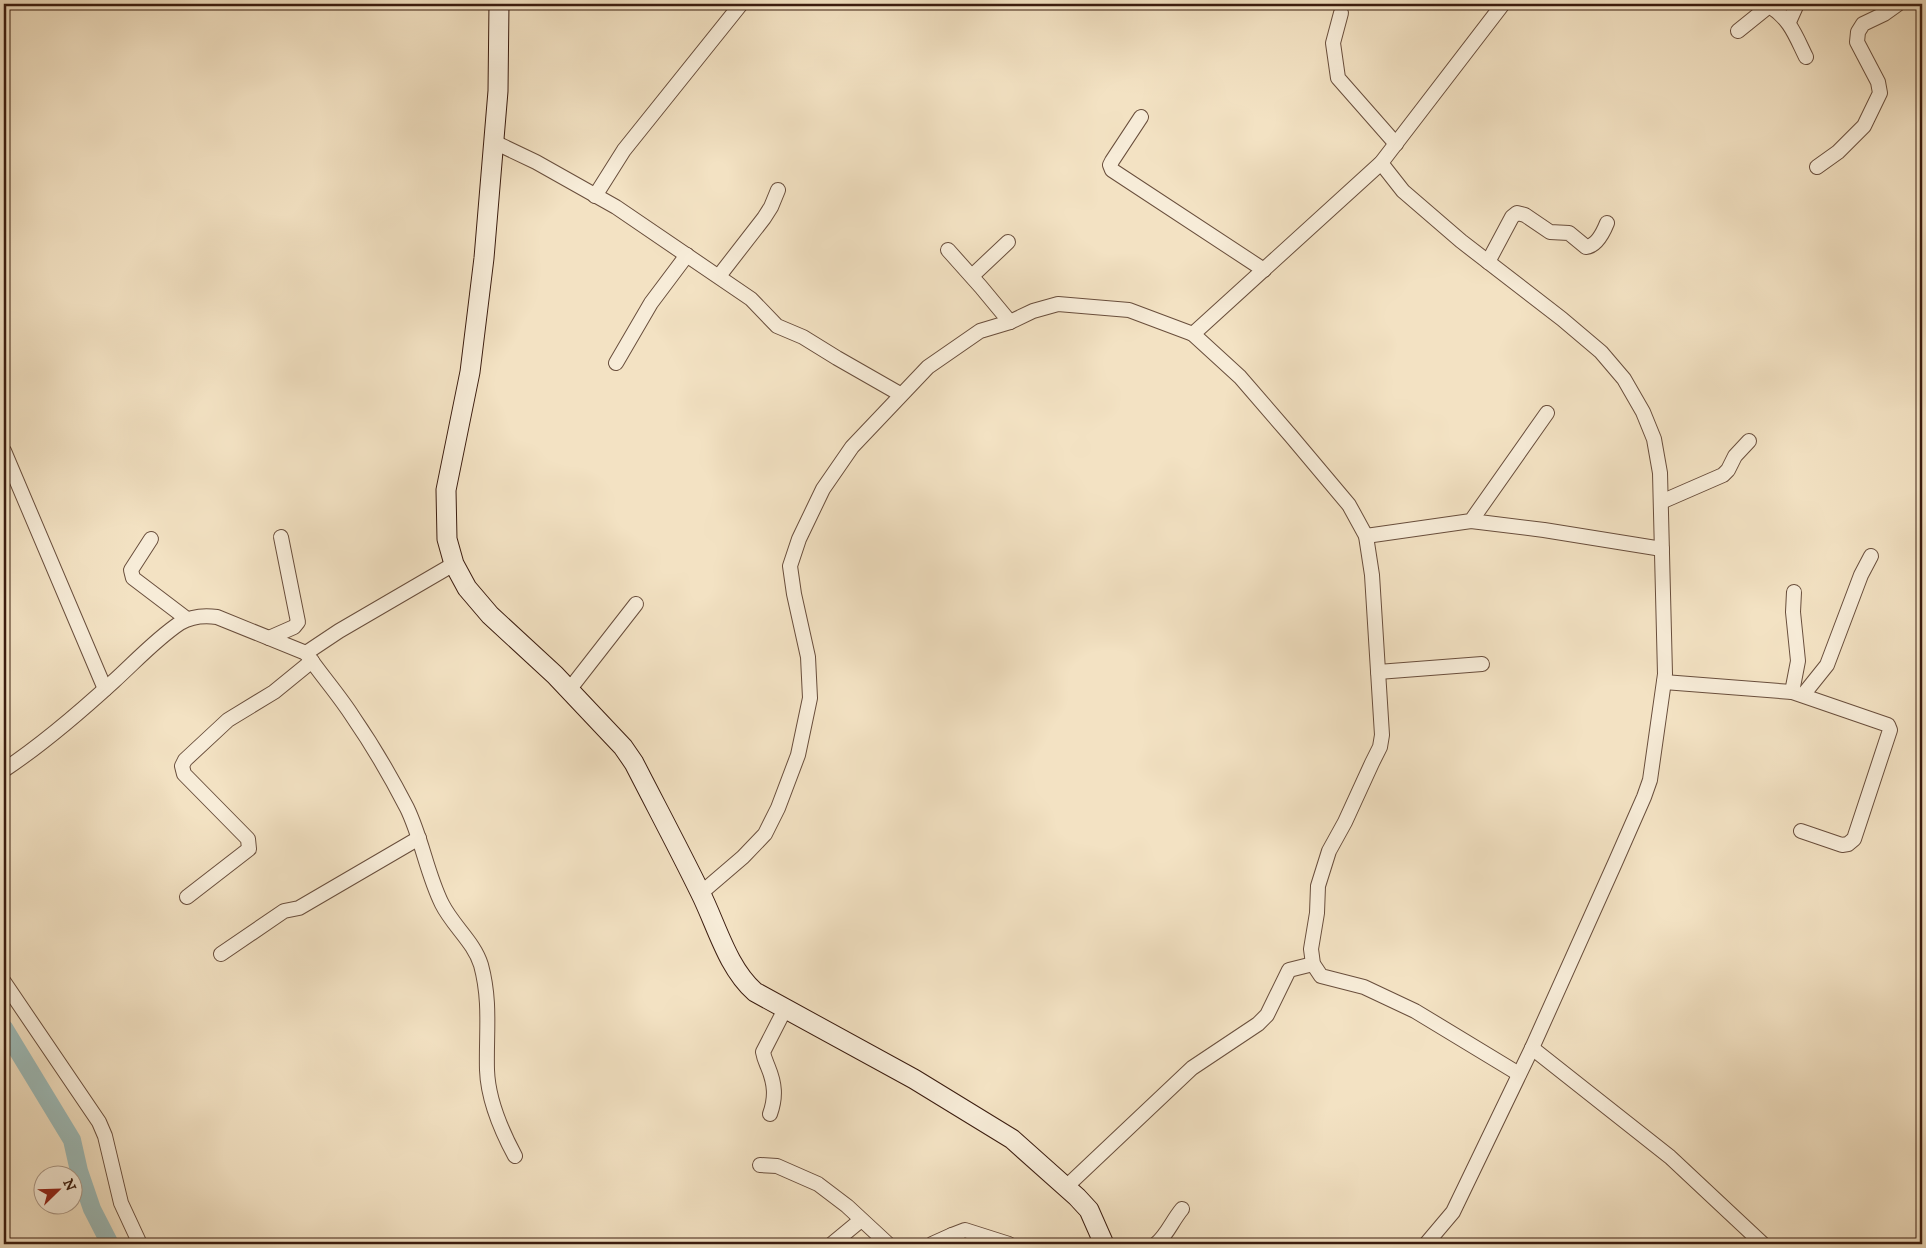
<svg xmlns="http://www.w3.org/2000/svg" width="1926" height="1248" font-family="'IM FELL DW Pica',serif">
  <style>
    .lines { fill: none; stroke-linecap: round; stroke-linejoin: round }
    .canal { stroke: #9dbcba; stroke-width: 18 }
    .street-casing { stroke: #694e3c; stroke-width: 16 }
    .secondary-casing { stroke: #3b1c0f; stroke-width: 21 }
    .street { stroke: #f7ecd8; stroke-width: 14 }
    .secondary { stroke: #f7ecd8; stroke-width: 19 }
  </style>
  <rect width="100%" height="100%" fill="#f3e2c3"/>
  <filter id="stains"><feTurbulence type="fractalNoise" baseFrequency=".004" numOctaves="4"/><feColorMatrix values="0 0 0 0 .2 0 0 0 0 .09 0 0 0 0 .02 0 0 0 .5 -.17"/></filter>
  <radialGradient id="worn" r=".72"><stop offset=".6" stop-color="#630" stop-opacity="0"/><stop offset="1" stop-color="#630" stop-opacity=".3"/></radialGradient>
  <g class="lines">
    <path class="canal" d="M4 1028 72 1140 79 1171 92 1209 110 1244"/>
    <defs>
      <g id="street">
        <path d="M1341 13 1333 43 1338 78 1396 144"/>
        <path d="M1789 22 1797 4"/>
        <path d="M1738 31 1769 6C1790 18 1796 37 1806 57"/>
        <path d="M1141 117 1112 161 1110 165 1112 170 1264 270"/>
        <path d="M494 142 536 162 616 207 751 299 777 326 803 337 837 358 900 394"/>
        <path d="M1381 163 1403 191 1461 241 1562 319 1601 352 1624 379 1643 412 1654 439 1660 473 1665 674 1650 780 1644 797 1615 863 1532 1048 1453 1212 1426 1244"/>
        <path d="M1817 167 1838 152 1864 126 1880 93 1878 82 1857 42 1858 32 1863 24 1884 14 1898 4"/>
        <path d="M595 196 624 150 741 4"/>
        <path d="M948 250 981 287 1010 322"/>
        <path d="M1488 262 1512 217 1517 213 1525 215 1550 232 1569 233 1586 247C1596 246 1603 233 1607 223"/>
        <path d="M719 276 764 218 771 207 778 190"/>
        <path d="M972 276 1008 242"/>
        <path d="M1193 334 1240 377 1291 436 1349 505 1366 536 1372 575 1382 735 1380 747 1372 763 1345 822 1329 851 1318 886 1317 913 1311 949 1313 964 1321 976 1364 987 1415 1011 1519 1074"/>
        <path d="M616 363 651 303 687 255"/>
        <path d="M4 451 105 689"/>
        <path d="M1661 502 1723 475 1728 470 1735 456 1749 441"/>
        <path d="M1471 521 1544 530 1662 549"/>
        <path d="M1366 536 1471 521 1547 413"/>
        <path d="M151 539 131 570 133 578 187 619"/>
        <path d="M269 638 294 627 298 622 281 537"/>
        <path d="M306 653C321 675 339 695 353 717 373 746 391 777 407 808 422 839 427 874 442 904 453 926 474 942 481 965 491 1002 486 1033 487 1070 488 1100 501 1130 515 1156"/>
        <path d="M1378 672 1482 664"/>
        <path d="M1664 682 1792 692 1888 725 1890 730 1854 839 1848 844 1842 845 1801 831"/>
        <path d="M569 690 636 604"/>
        <path d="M1792 692 1798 661 1793 612 1794 592"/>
        <path d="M1803 695 1827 665 1861 575 1871 556"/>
        <path d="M4 770C43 744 79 713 114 681 135 662 156 639 180 623 192 616 203 615 217 617L306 653 339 631 454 564"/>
        <path d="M701 893 743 857 765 834 778 808 798 755 810 698 808 657 794 594 790 566 799 539 823 489 852 447 928 367 980 331 1010 322 1033 311 1058 304 1129 310 1193 334 1381 163 1503 4"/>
        <path d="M187 897 249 849 248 839 184 774 182 766 185 760 228 720 274 692 312 661"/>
        <path d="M221 954 284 911 299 908 419 838"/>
        <path d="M4 982 99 1122 105 1136 121 1203 140 1244"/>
        <path d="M1532 1048 1670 1157 1763 1244"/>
        <path d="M770 1114C776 1097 775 1084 768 1067 766 1062 764 1058 763 1052L785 1009"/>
        <path d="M760 1165 777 1166 818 1184 847 1206 888 1244"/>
        <path d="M1066 1187 1192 1068 1258 1024 1267 1015 1289 970 1313 964"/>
        <path d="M832 1244 861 1220"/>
        <path d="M932 1244 952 1235"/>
        <path d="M950 1244 952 1235 965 1230 1009 1244"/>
        <path d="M1156 1244C1167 1235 1172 1221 1182 1209"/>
      </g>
      <path id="secondary" d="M499 4 498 91 484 258 470 372 446 490 447 539 454 564 467 588 490 615 555 675 623 747 634 763C656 806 679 849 700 892 717 926 727 967 755 992L914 1079 1012 1139 1077 1197 1089 1210 1104 1244"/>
    </defs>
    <use href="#street" class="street-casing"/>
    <use href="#secondary" class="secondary-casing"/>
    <use href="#street" class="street"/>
    <use href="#secondary" class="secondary"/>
  </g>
  <rect width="1926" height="1248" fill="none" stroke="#f3e2c3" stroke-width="20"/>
  <rect x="5" y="5" width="1916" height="1238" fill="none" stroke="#3b1c0f" stroke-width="2.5"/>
  <rect x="10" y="10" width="1906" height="1228" fill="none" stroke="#3b1c0f"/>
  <g transform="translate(58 1190) rotate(67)"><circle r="24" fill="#f7ecd8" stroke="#ac9988"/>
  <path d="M0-4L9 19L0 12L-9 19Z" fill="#8f2418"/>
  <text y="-8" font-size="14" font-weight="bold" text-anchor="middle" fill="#3b1c0f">N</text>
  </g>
  <rect width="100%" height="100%" filter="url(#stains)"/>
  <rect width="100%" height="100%" fill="url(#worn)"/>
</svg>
